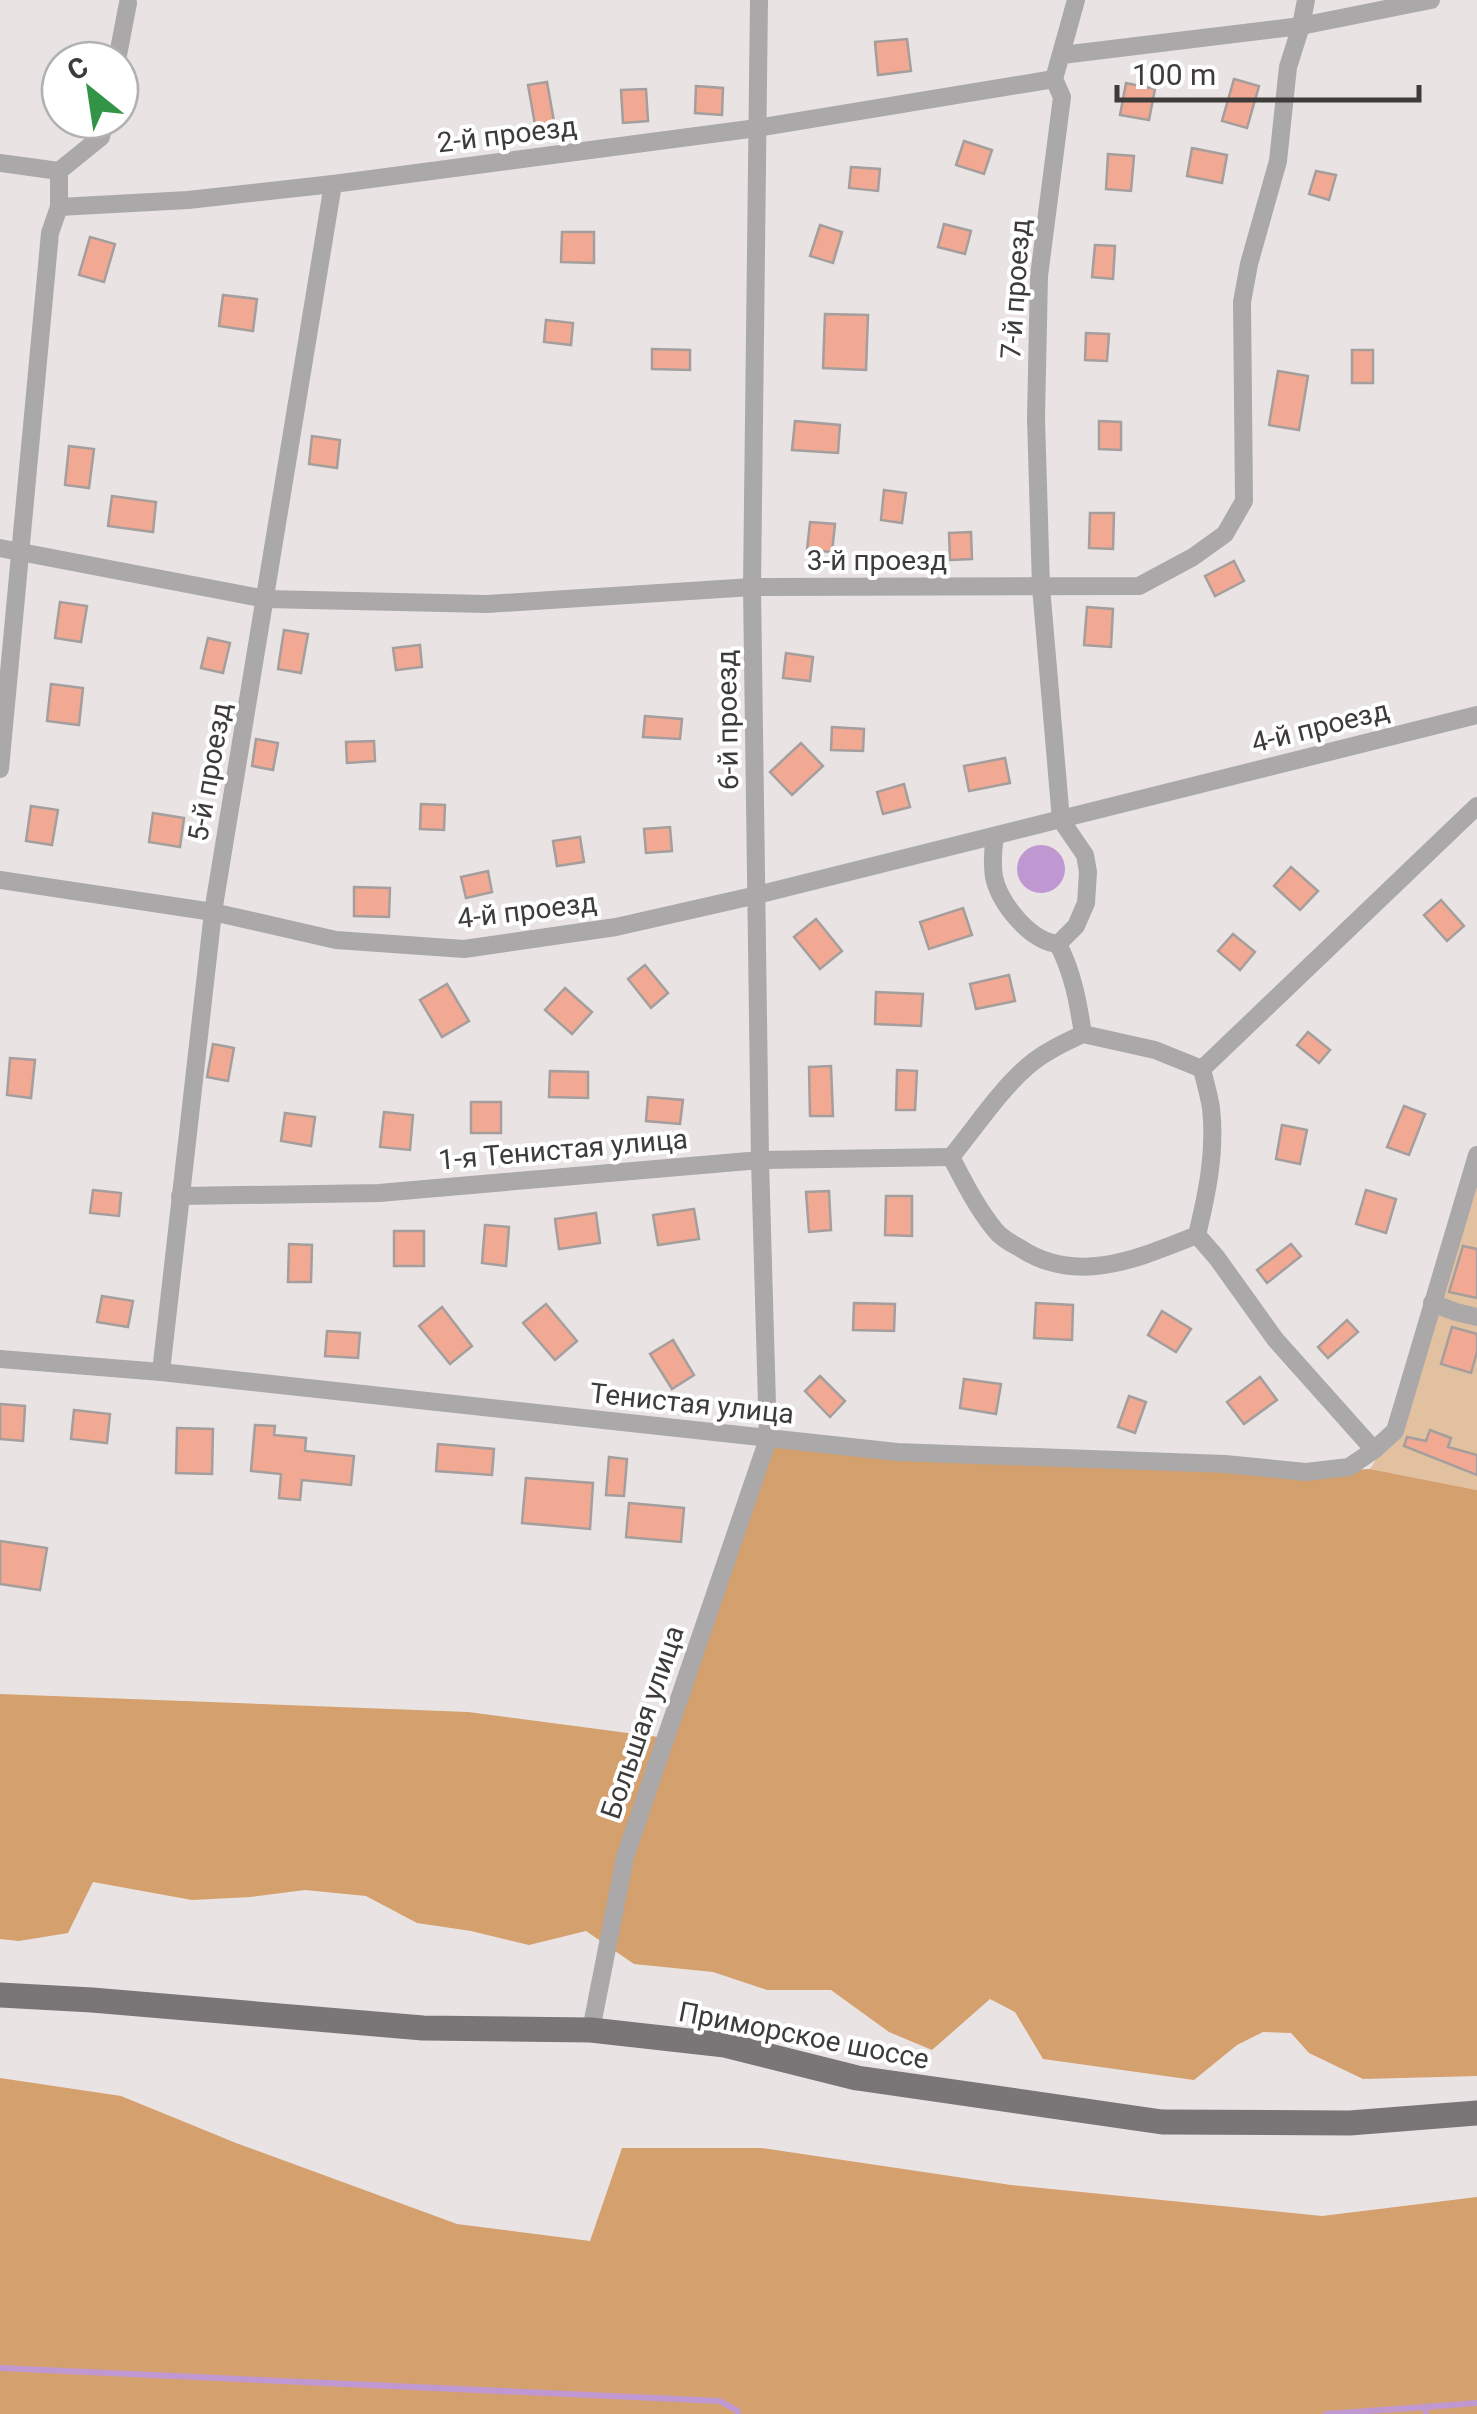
<svg xmlns="http://www.w3.org/2000/svg" width="1477" height="2414" font-family="Roboto,sans-serif">
  <style>
    .green { fill: #e2c1a1 }
    .forest { fill: #d4a06d }
    .water { fill: #c098d1 }
    .lines { fill: none; stroke-linecap: round; stroke-linejoin: round }
    .stream { stroke: #c098d1; stroke-width: 6 }
    .building { fill: #f1a993; stroke: #a49e9d; stroke-width: 2.5 }
    .street { stroke: #aba8aa; stroke-width: 18 }
    .primary { stroke: #7a7678; stroke-width: 25 }
    .labels { text-anchor: middle; stroke-width: 8; stroke-linejoin: round; paint-order: stroke }
    .street-label { font-size: 28px; fill: #3e3b3b; stroke: #fff }
  </style>
  <rect width="100%" height="100%" fill="#e9e3e3"/>
  <path class="green" d="M1477 1155V1490L1370 1469 1395 1430Z"/>
  <g class="forest">
    <path d="M786 1441 1306 1472 1370 1469 1477 1490V2076L1363 2079 1309 2053 1291 2033 1263 2032 1237 2045 1194 2080 1043 2059 1015 2012 990 1999 932 2050 889 2032 831 1990H767L713 1972 634 1964 586 1931 529 1945 471 1931 417 1923 366 1896 305 1890 251 1897 192 1900 93 1882 68 1933 19 1941 0 1939V1694L468 1712 666 1738 763 1455Z"/>
    <path d="M0 2078 121 2096 236 2143 457 2224 590 2241 622 2148H762L1011 2185 1322 2216 1477 2197V2414H0Z"/>
  </g>
  <circle class="water" cx="1041" cy="869" r="24"/>
  <g class="lines">
    <g class="stream">
      <path d="M0 2368 720 2401 738 2411V2414"/>
      <path d="M1425 2407 1477 2403"/>
      <path d="M1326 2414 1425 2407 1426 2414"/>
    </g>
  </g>
  <g class="building">
    <path d="M907 39 911 71 878 75 875 42Z"/>
    <path d="M1234 79 1259 86 1247 128 1222 121Z"/>
    <path d="M547 82 555 127 536 130 528 85Z"/>
    <path d="M1126 83 1155 89 1149 120 1120 115Z"/>
    <path d="M696 86 723 88 722 115 695 113Z"/>
    <path d="M646 89 648 121 623 123 621 90Z"/>
    <path d="M964 141 992 150 984 174 956 165Z"/>
    <path d="M1192 148 1227 155 1222 183 1187 176Z"/>
    <path d="M1108 154 1134 156 1131 191 1106 189Z"/>
    <path d="M851 167 880 169 878 191 849 188Z"/>
    <path d="M1316 171 1336 175 1329 200 1309 194Z"/>
    <path d="M944 224 971 231 965 254 938 247Z"/>
    <path d="M820 225 842 232 833 263 810 256Z"/>
    <path d="M562 232H594V263L561 262Z"/>
    <path d="M90 237 115 244 104 282 79 275Z"/>
    <path d="M1095 245 1115 246 1113 279 1092 277Z"/>
    <path d="M223 295 257 299 253 331 219 326Z"/>
    <path d="M825 314 868 315 866 370 823 368Z"/>
    <path d="M546 320 573 323 571 345 544 342Z"/>
    <path d="M1086 333 1109 334 1107 361 1085 360Z"/>
    <path d="M652 349 690 350V370L652 369Z"/>
    <rect x="1352" y="350" width="21" height="33"/>
    <path d="M1278 371 1308 376 1299 430 1269 425Z"/>
    <path d="M795 421 840 425 838 453 792 450Z"/>
    <path d="M1099 421 1121 422V450L1099 449Z"/>
    <path d="M312 436 340 440 337 468 309 464Z"/>
    <path d="M69 446 94 449 89 488 65 485Z"/>
    <path d="M884 490 906 493 902 523 881 520Z"/>
    <path d="M112 496 156 502 153 532 108 526Z"/>
    <path d="M1090 513H1114L1113 549 1089 548Z"/>
    <path d="M810 522 835 524 832 552 807 550Z"/>
    <path d="M971 532 972 559 950 560 949 533Z"/>
    <path d="M1234 561 1244 581 1215 596 1205 576Z"/>
    <path d="M60 602 87 606 81 642 55 638Z"/>
    <path d="M1087 607 1113 609 1111 647 1084 645Z"/>
    <path d="M284 630 308 634 301 673 278 669Z"/>
    <path d="M208 638 230 643 223 673 201 668Z"/>
    <path d="M420 645 422 667 396 670 393 648Z"/>
    <path d="M786 653 813 657 810 681 783 678Z"/>
    <path d="M51 684 83 688 79 725 47 721Z"/>
    <path d="M645 716 682 719 680 739 643 737Z"/>
    <path d="M832 727 864 729 863 751 831 750Z"/>
    <path d="M256 739 278 743 273 770 252 766Z"/>
    <path d="M374 741 375 761 347 763 346 742Z"/>
    <path d="M801 743 823 766 792 795 770 772Z"/>
    <path d="M1005 758 1010 783 969 791 964 766Z"/>
    <path d="M904 784 910 807 883 814 877 792Z"/>
    <path d="M421 804 445 805 444 830 420 829Z"/>
    <path d="M31 806 58 810 52 845 26 841Z"/>
    <path d="M153 813 184 818 180 847 149 842Z"/>
    <path d="M670 827 672 851 646 853 644 829Z"/>
    <path d="M580 837 584 862 557 866 553 841Z"/>
    <path d="M1291 867 1318 891 1300 910 1274 886Z"/>
    <path d="M488 871 492 892 466 898 461 877Z"/>
    <path d="M354 887 390 888 389 917 354 916Z"/>
    <path d="M1441 900 1464 926 1447 941 1424 915Z"/>
    <path d="M963 908 972 935 929 949 920 922Z"/>
    <path d="M816 919 842 951 820 969 794 937Z"/>
    <path d="M1233 934 1255 952 1240 970 1218 951Z"/>
    <path d="M645 965 668 993 651 1008 628 979Z"/>
    <path d="M1009 975 1015 1001 976 1009 970 984Z"/>
    <path d="M447 984 469 1021 442 1037 420 1000Z"/>
    <path d="M565 988 592 1012 572 1034 545 1010Z"/>
    <path d="M876 992 923 994 921 1026 875 1024Z"/>
    <path d="M1308 1032 1330 1050 1319 1063 1297 1045Z"/>
    <path d="M213 1044 234 1048 228 1081 207 1077Z"/>
    <path d="M10 1058 35 1060 31 1098 7 1095Z"/>
    <path d="M831 1066 833 1116H810L809 1067Z"/>
    <path d="M897 1070 917 1071 915 1110H896Z"/>
    <path d="M550 1071 588 1072V1098L549 1097Z"/>
    <path d="M648 1097 683 1100 680 1124 646 1121Z"/>
    <rect x="471" y="1102" width="30" height="31"/>
    <path d="M1404 1106 1425 1114 1409 1155 1387 1147Z"/>
    <path d="M384 1112 413 1115 410 1150 380 1147Z"/>
    <path d="M285 1113 315 1117 311 1146 281 1141Z"/>
    <path d="M1282 1125 1307 1130 1300 1164 1276 1159Z"/>
    <path d="M93 1190 121 1193 119 1216 90 1213Z"/>
    <path d="M1366 1190 1396 1199 1386 1233 1356 1224Z"/>
    <path d="M829 1191 831 1230 809 1232 806 1192Z"/>
    <path d="M886 1196H912V1236L885 1235Z"/>
    <path d="M694 1209 699 1239 658 1245 653 1215Z"/>
    <path d="M596 1213 600 1243 559 1249 555 1219Z"/>
    <path d="M485 1225 509 1227 506 1266 482 1263Z"/>
    <rect x="394" y="1231" width="30" height="35"/>
    <path d="M289 1244 312 1245 311 1282H288Z"/>
    <path d="M1291 1244 1301 1256 1267 1283 1257 1270Z"/>
    <path d="M1463 1246 1477 1249V1298L1449 1292Z"/>
    <path d="M102 1296 133 1301 128 1327 97 1322Z"/>
    <path d="M854 1303 895 1304 894 1331 853 1330Z"/>
    <path d="M1036 1303 1073 1305 1072 1340 1034 1338Z"/>
    <path d="M546 1304 577 1341 555 1360 523 1323Z"/>
    <path d="M442 1307 472 1346 450 1364 419 1326Z"/>
    <path d="M1162 1311 1191 1329 1176 1352 1148 1335Z"/>
    <path d="M1347 1320 1358 1332 1328 1358 1318 1347Z"/>
    <path d="M1452 1327 1477 1334V1352L1471 1373 1441 1364Z"/>
    <path d="M327 1331 360 1333 358 1358 325 1356Z"/>
    <path d="M673 1340 694 1375 672 1389 650 1354Z"/>
    <path d="M820 1376 845 1401 830 1417 805 1391Z"/>
    <path d="M1260 1377 1277 1400 1244 1424 1227 1402Z"/>
    <path d="M964 1379 1001 1384 996 1414 960 1408Z"/>
    <path d="M1129 1396 1146 1402 1135 1433 1118 1427Z"/>
    <path d="M0 1404 25 1406 23 1441 0 1439Z"/>
    <path d="M74 1410 110 1414 107 1443 71 1439Z"/>
    <path d="M255 1425 275 1426 274 1435 306 1438 305 1451 354 1456 351 1485 302 1480 300 1500 279 1498 281 1474 251 1471Z"/>
    <path d="M177 1428 213 1429 212 1474 176 1473Z"/>
    <path d="M1430 1430 1451 1438 1448 1447 1477 1455V1475L1404 1446 1407 1437 1426 1441Z"/>
    <path d="M438 1444 494 1449 492 1475 436 1471Z"/>
    <path d="M609 1457 627 1459 624 1496 606 1495Z"/>
    <path d="M526 1478 593 1483 590 1529 522 1523Z"/>
    <path d="M629 1503 684 1508 681 1542 626 1537Z"/>
    <path d="M0 1541 47 1548 40 1590 0 1584Z"/>
  </g>
  <g class="lines">
    <g class="street">
      <path d="M1062 55 1301 26 1431 0"/>
      <path d="M117 60 128 3"/>
      <path d="M0 163 59 171V207L188 200 333 184 757 128 1054 79"/>
      <path d="M59 171 101 137 105 120"/>
      <path d="M0 548 266 599 487 604 752 587 1139 586 1193 557 1225 534 1244 501 1242 302 1249 264 1278 161 1288 67 1301 26 1306 0"/>
      <path d="M0 769 50 233 59 207"/>
      <path d="M995 836C993 849 992 864 994 877 1000 904 1030 941 1058 944"/>
      <path d="M0 880 213 912 336 940 464 949 616 927 757 895 1477 715"/>
      <path d="M1058 944 1076 926 1086 903 1088 872 1085 855 1061 820 1041 587 1036 418 1039 276 1062 97 1054 79 1076 0"/>
      <path d="M1058 944C1073 973 1078 1002 1083 1034"/>
      <path d="M1083 1034 1155 1050 1202 1069C1205 1082 1209 1095 1211 1108 1216 1151 1207 1194 1197 1235 1139 1258 1077 1286 1020 1248 1011 1243 1001 1238 995 1230 977 1208 964 1182 951 1157 976 1127 998 1092 1028 1066 1044 1052 1064 1043 1083 1034Z"/>
      <path d="M1202 1069 1477 806"/>
      <path d="M180 1196 379 1193 760 1160 951 1157"/>
      <path d="M1197 1235 1217 1258 1275 1339 1374 1450"/>
      <path d="M1432 1303 1456 1312 1477 1317"/>
      <path d="M0 1359 161 1372 897 1452 1225 1464 1306 1472 1349 1467 1374 1450 1395 1431 1477 1155"/>
      <path d="M161 1372 213 912 333 184"/>
      <path d="M591 2030 625 1857 768 1439 760 1160 752 587 759 0"/>
    </g>
    <path class="primary" d="M0 1995 92 2000 423 2028 591 2030 725 2045 857 2078 1162 2122 1350 2123 1477 2113"/>
  </g>
  <g class="labels">
    <g class="street-label">
      <text transform="translate(507 134) rotate(-7)" y="10">2-й проезд</text>
      <text transform="translate(1015 289) rotate(-86)" y="10">7-й проезд</text>
      <text x="877" y="570">3-й проезд</text>
      <text transform="translate(727 720) rotate(-91)" y="10">6-й проезд</text>
      <text transform="translate(1320 726) rotate(-14)" y="10">4-й проезд</text>
      <text transform="translate(209 772) rotate(-80)" y="10">5-й проезд</text>
      <text transform="translate(527 910) rotate(-7)" y="10">4-й проезд</text>
      <text transform="translate(563 1149) rotate(-5)" y="10">1-я Тенистая улица</text>
      <text transform="translate(692 1403) rotate(6)" y="10">Тенистая улица</text>
      <text transform="translate(642 1722) rotate(-71)" y="10">Большая улица</text>
      <text transform="translate(804 2035) rotate(11)" y="10">Приморское шоссе</text>
    </g>
  </g>
  <g transform="translate(90 90) rotate(330)"><circle r="48" fill="#ffffff" stroke="#b2b1b1" stroke-width="2.5"/>
  <path d="M0-8L18 38L0 25L-18 38Z" fill="#339448"/>
  <text y="-15" font-size="28" font-weight="bold" text-anchor="middle" fill="#3e3b3b">С</text>
  </g>
  <path d="M1117 85v15h302v-15" fill="none" stroke="#3e3b3b" stroke-width="5"/>
  <text x="1132" y="85" font-size="30" fill="#3e3b3b" stroke="#ffffff" stroke-width="8" paint-order="stroke">100 m</text>
</svg>
